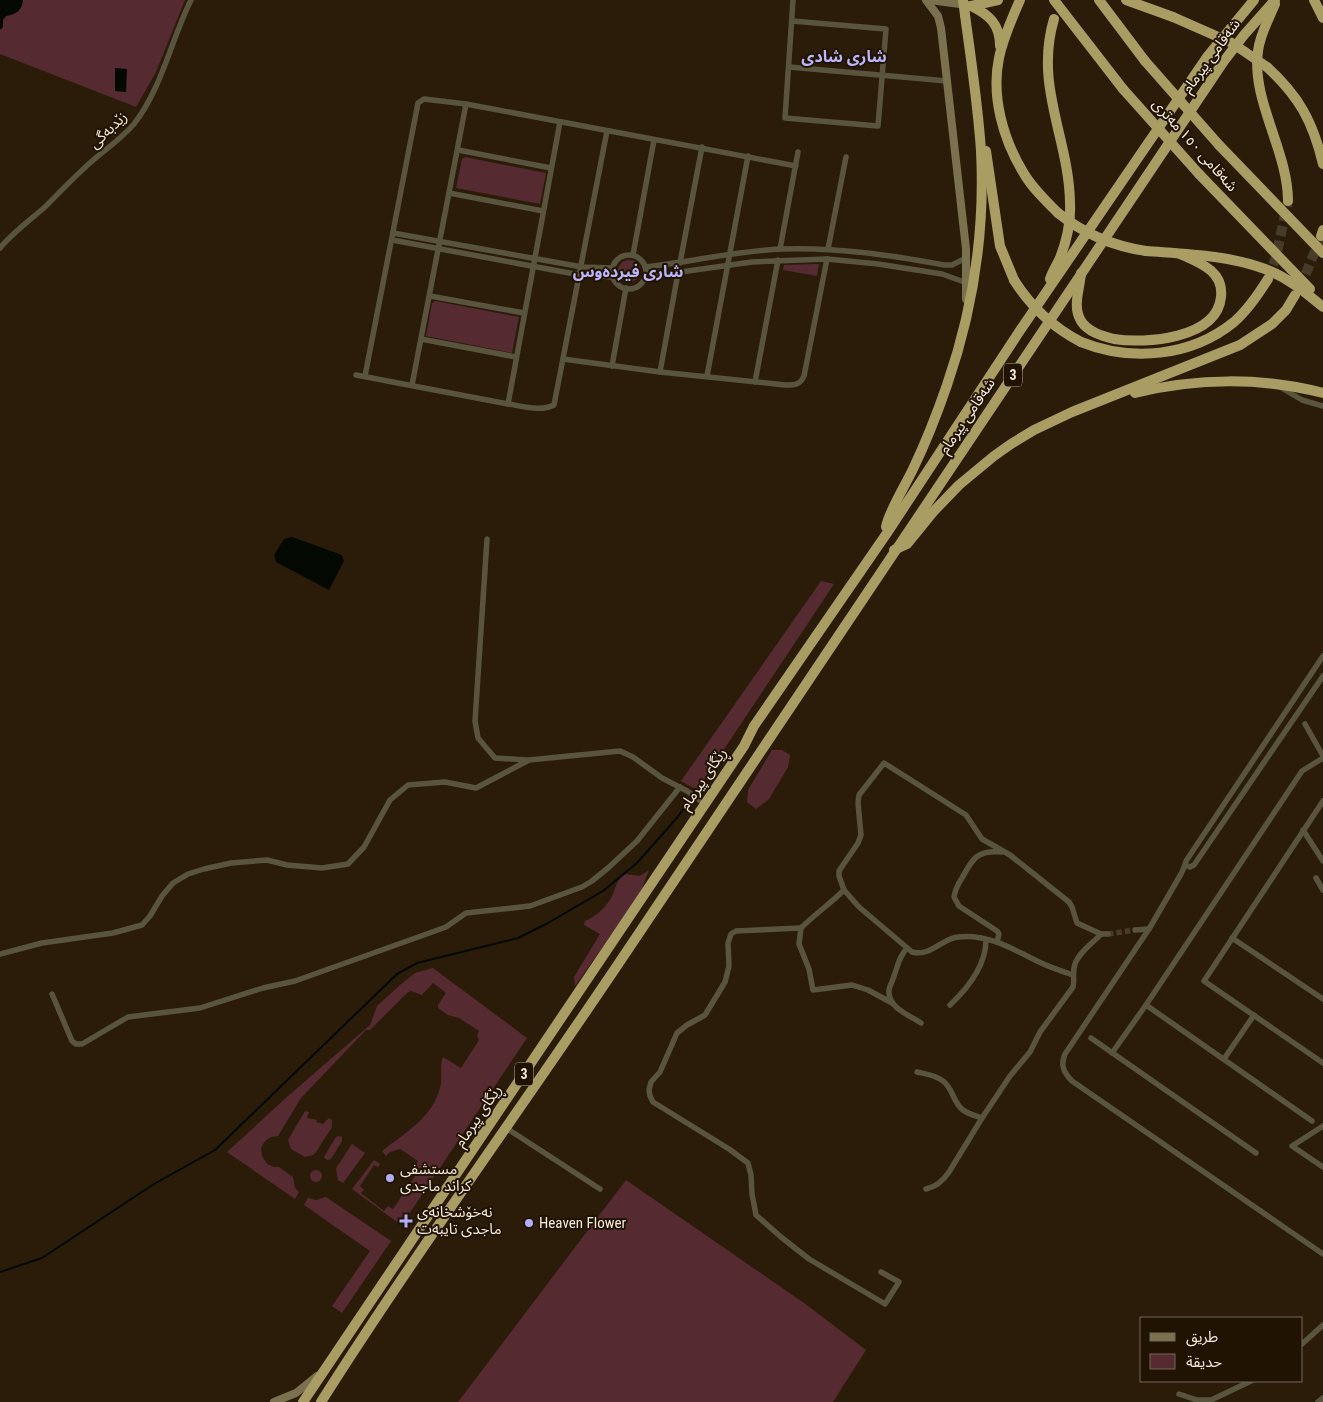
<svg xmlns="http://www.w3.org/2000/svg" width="1323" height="1402" font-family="'Roboto Condensed','Noto Sans Arabic',sans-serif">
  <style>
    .green { fill: #552a30 }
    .water { fill: #030900 }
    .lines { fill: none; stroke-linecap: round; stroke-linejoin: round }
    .stream { stroke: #030900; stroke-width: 2 }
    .street-tunnel { stroke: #493b29; stroke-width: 5.5; stroke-dasharray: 5.5 3; stroke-linecap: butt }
    .highway-tunnel { stroke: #493b29; stroke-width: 10; stroke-dasharray: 10 5; stroke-linecap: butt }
    .street { stroke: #59543e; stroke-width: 5.5 }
    .secondary { stroke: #7a724e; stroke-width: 8 }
    .highway { stroke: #aa9d64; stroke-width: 10 }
    .highway-bridge { stroke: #aa9d64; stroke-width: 10 }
    .poi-dot { fill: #b3adf9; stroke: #211302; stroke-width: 2 }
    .labels { text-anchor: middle; stroke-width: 4; stroke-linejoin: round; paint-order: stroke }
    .shield { fill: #211302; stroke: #b5aa9d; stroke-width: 1 }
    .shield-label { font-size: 14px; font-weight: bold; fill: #f5eadf }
    .street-label { font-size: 15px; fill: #f5eadf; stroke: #211302 }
    .poi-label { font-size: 15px; fill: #f5eadf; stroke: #211302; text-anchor: start }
    .neighbourhood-label { font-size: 16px; font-weight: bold; fill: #bbb6fd; stroke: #211302 }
  </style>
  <rect width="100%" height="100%" fill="#2b1c09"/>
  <g class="green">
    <path d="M0 0H185L156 72 136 107 0 54Z"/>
    <path d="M465 157 546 173 540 204 456 188 462 159Z"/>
    <circle cx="629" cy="271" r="11"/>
    <path d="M819 264 817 276 783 270 784 265Z"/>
    <path d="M435 301 519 317 512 353 426 336 432 303Z"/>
    <path d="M821 581 834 584 697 790 681 781Z"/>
    <path d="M772 750H782L790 755 788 767 769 799 756 809 747 802 748 790Z"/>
    <path d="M649 870 640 894 575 986 574 977 600 934 584 925 585 921C597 916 608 906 613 894 618 883 615 882 625 874L640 876Z"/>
    <path d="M433 968 527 1038 405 1220 401 1217 397 1222 352 1189 374 1160 380 1164 378 1167 374 1165 360 1186 364 1190 361 1193 384 1211 388 1206 393 1209 419 1170 415 1166 418 1161 400 1149 390 1152 386 1156 382 1151C405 1133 432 1118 440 1088 443 1078 439 1066 443 1057L461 1068 479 1040 477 1036 479 1031 459 1018 448 1015 438 1008V1005L446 993 433 983 422 995 411 991 407 993 370 1030H366L301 1098 278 1136 271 1137 265 1141 261 1148 262 1156 267 1164 274 1167H279L293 1177 295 1188 299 1192 295 1199 227 1152 288 1096 370 1025 377 1006 400 985 415 973Z"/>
    <path d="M305 1111 309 1112 307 1118 317 1120 316 1122 323 1124 329 1118 332 1120V1127L316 1152 313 1155 305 1157 291 1149 288 1140Z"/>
    <path d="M338 1136 342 1137V1141L331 1159 327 1160 324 1157 325 1155 336 1137Z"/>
    <path d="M352 1144 365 1153 343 1183 338 1180 336 1168Z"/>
    <circle cx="316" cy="1176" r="6"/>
    <path d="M626 1180 804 1303 866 1350 833 1402H458Z"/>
    <path d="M326 1197 391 1241 342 1313 332 1306 370 1251 304 1205 308 1198 316 1200Z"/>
  </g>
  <g class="water">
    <path d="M0 0H23C22 11 16 14 6 16L3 20V27L0 30Z"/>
    <path d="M115 68 127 69 126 92 115 91Z"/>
    <path d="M292 537 342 555 344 561 329 590 276 562 274 555 284 539Z"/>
  </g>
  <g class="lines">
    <path class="stream" d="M0 1272 42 1258 154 1184 215 1150 397 974 417 963 518 938 548 923 603 891 637 863 675 820 689 802"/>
    <path class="street-tunnel" d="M1108 934 1135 930"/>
    <g class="highway-tunnel">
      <path d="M1268 279 1276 257 1288 201"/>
      <path d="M1300 288 1320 239"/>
    </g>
    <g class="street">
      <path d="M792 21 886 29 878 126 785 118 793 0"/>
      <path d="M789 67 947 81"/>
      <path d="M458 150 551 168"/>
      <path d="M449 193 543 211"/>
      <path d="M393 233 582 267 613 268"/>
      <path d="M392 240 580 275 613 277"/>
      <path d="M0 248C13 232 30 220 45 207 60 192 75 176 91 162 106 149 121 139 134 124 162 88 171 40 191 0"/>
      <path d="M780 249 798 152"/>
      <path d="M828 249 846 157"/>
      <path d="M633 255 654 140"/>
      <circle cx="629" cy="272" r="17"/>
      <path d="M680 263 702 147"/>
      <path d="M645 267C690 262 735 251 781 249 836 247 890 255 944 265H952L966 258"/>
      <path d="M645 277 752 262 827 259 878 264 942 274 967 283"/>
      <path d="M430 296 524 313"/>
      <path d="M421 339 516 357"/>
      <path d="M563 359 660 372 785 385C795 385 800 385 804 376L827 259"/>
      <path d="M612 366 626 288"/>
      <path d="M660 372 678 273"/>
      <path d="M356 375 508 404C522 406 541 412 554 405L607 131"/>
      <path d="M365 376 418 103 424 99 466 104 796 166"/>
      <path d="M707 376 748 156"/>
      <path d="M755 382 778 260"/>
      <path d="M412 385 466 104"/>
      <path d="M1280 387 1302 400 1323 406"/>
      <path d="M508 404 560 122"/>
      <path d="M487 539 475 721 478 738 495 758 527 760"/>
      <path d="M1323 656 1186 861 1185 865 1190 867 1194 865 1323 676"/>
      <path d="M1305 724 1323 756"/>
      <path d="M1323 801 1204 981 1323 1063"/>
      <path d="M1303 830 1323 861"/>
      <path d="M1185 865 1181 874 1149 929 1065 1054C1060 1065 1064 1073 1072 1081L1323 1254"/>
      <path d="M1316 878 1323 890"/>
      <path d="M801 928C815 914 830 904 844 890"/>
      <path d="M1135 930 1149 929"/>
      <path d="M1232 938 1323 999"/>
      <path d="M997 942 999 934 997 931 959 906 954 897C955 890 958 884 962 878 973 858 977 850 1002 852"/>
      <path d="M907 948C899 957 898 965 894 976 893 981 889 986 889 991 888 1008 909 1015 921 1023"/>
      <path d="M0 954 42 943 113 933 142 925 150 916 162 896 173 883 188 874 204 869 231 863 267 860 287 865 322 868 348 864 364 847 390 800 408 785 445 782 476 788 529 760 620 751 633 757 662 778 687 791 705 804"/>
      <path d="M1073 975C1061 971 1049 967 1037 961 1013 949 986 933 958 937 941 939 930 957 912 952L859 907 844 890 839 876V871L858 843 861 835 858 803 859 795 884 763 966 815 982 839 1010 855 1069 902 1072 907 1077 923 1101 934H1108"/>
      <path d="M52 994 72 1041 76 1044H82L128 1017 200 1008 263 988 295 981 435 931 446 927 466 913 530 906 582 887 592 881 608 868 637 841 680 787"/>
      <path d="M950 1005C968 988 986 966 986 940"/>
      <path d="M1146 1005 1312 1121"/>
      <path d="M1091 1038 1256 1153"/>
      <path d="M1112 1053 1146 1005 1302 771 1323 758"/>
      <path d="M1224 1059 1254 1015"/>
      <path d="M917 1072C926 1074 935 1075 943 1081 953 1088 953 1103 963 1110 968 1114 976 1116 982 1118"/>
      <path d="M1323 1126 1292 1146 1323 1167"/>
      <path d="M506 1128 600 1189"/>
      <path d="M926 1189C936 1187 943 1181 949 1172L982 1118 1010 1076 1030 1052 1040 1032 1073 987C1075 980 1072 972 1075 964 1079 952 1093 943 1101 934"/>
      <path d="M881 1272 899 1282 885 1304 809 1259 781 1237 756 1215 752 1194 751 1175 748 1163 729 1149 653 1102 650 1096 649 1090 651 1082 660 1072 677 1033 687 1025 705 1015 725 982 729 966 728 943 731 934 736 931 801 928 799 944 809 969 813 990 852 985 868 990 892 1003"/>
      <path d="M1302 1344 1323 1325"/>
      <path d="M1179 1394 1197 1400H1211"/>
      <path d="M1207 1402 1251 1381"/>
      <path d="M1318 1402 1323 1398"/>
    </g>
    <g class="secondary">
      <path d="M926 0 938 16 941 28 966 249V299"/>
      <path d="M930 0 967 5"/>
      <path d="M274 1402 296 1393 317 1376"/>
    </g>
    <g class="highway">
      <path d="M1020 0C1012 18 1003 38 999 58 991 96 1003 139 1023 172 1032 188 1046 201 1058 213"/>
      <path d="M1054 0 1123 89"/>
      <path d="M1099 0 1145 61"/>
      <path d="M1126 0 1173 17"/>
      <path d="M1314 0 1323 18"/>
      <path d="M1275 4C1269 19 1260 34 1258 51 1251 100 1288 151 1288 201"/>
      <path d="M971 6C990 15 1000 25 1000 46"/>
      <path d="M971 6 998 0"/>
      <path d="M1267 67C1299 96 1313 122 1323 164"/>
      <path d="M1219 145 1323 253"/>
      <path d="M986 151 1000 246 1014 280"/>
      <path d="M1199 174 1310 289"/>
      <path d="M1321 236 1323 230"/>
      <path d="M1146 251C1185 254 1228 255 1265 269 1287 277 1305 292 1323 307"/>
      <path d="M1081 273C1080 289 1072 306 1081 321 1088 332 1102 336 1114 339 1145 344 1217 339 1221 297 1224 271 1200 263 1180 254"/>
      <path d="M1050 279C1052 272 1057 265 1060 258 1067 240 1071 222 1070 203 1069 138 1034 86 1054 19"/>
      <path d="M1081 342C1131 362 1191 357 1234 322 1248 310 1258 295 1268 279"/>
      <path d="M1135 393C1196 378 1262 377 1323 393"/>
      <path d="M886 527C888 513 906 484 913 469 926 442 937 414 947 385 973 310 985 230 981 151 978 105 971 60 965 15"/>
      <path d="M894 550 907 544 933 512 959 485 994 456 1011 444 1034 430 1072 412 1240 345 1272 324 1286 310 1295 295"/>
      <path d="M303 1402 744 746 754 726 887 533 1019 332 1207 57 1254 0"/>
      <path d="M321 1402C420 1246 529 1098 631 945 828 649 1025 354 1224 61L1244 35 1275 0"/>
    </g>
    <g class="highway-bridge">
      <path d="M963 0 965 15"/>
      <path d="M1173 17 1232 43 1267 67"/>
      <path d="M1145 61 1219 145"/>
      <path d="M1123 89 1199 174"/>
      <path d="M1058 213C1084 234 1112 246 1146 251"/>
      <path d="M1014 280C1031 307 1052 327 1081 342"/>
    </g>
  </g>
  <g class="poi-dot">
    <circle cx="390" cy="1178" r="5"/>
    <path d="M403.5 1213.5h5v5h5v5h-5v5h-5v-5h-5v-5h5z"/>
    <circle cx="529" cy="1223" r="5"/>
  </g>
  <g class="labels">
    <g class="shield">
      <rect x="1004" y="363.5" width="18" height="23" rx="4"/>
      <rect x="515" y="1062.5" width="18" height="23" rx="4"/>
    </g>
    <g class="shield-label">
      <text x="1013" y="380">3</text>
      <text x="524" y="1079">3</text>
    </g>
    <g class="street-label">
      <text transform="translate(1211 56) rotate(-54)" y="5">شەقامی پیرمام</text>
      <text transform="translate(108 130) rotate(-44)" y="5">زێدبەگی</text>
      <text transform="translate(1195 145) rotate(48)" y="5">شەقامی ١٥٠ مەتری</text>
      <text transform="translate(967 416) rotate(-56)" y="5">شەقامی پیرمام</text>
      <text transform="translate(703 779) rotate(-56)" y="5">ڕێگای پیرمام</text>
      <text transform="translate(478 1116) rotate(-56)" y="5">ڕێگای پیرمام</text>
    </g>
    <g class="poi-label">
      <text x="400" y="1174">مستشفی<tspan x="400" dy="17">کراند ماجدی</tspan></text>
      <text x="417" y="1217">نەخۆشخانەی<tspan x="417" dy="17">ماجدی تایبەت</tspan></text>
      <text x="539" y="1228">Heaven Flower</text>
    </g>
    <g class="neighbourhood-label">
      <text x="844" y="62">شاری شادی</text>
      <text x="628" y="277">شاری فیردەوس</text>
    </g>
  </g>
  <rect x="1140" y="1317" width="162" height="65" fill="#211302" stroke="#76695a"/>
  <rect x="1150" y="1333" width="25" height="8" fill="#7a724e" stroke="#76695a"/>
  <text x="1186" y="1342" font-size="15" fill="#f5eadf">طريق</text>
  <rect x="1150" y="1354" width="25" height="15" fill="#552a30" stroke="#76695a"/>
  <text x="1186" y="1367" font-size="15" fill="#f5eadf">حديقة</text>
</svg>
